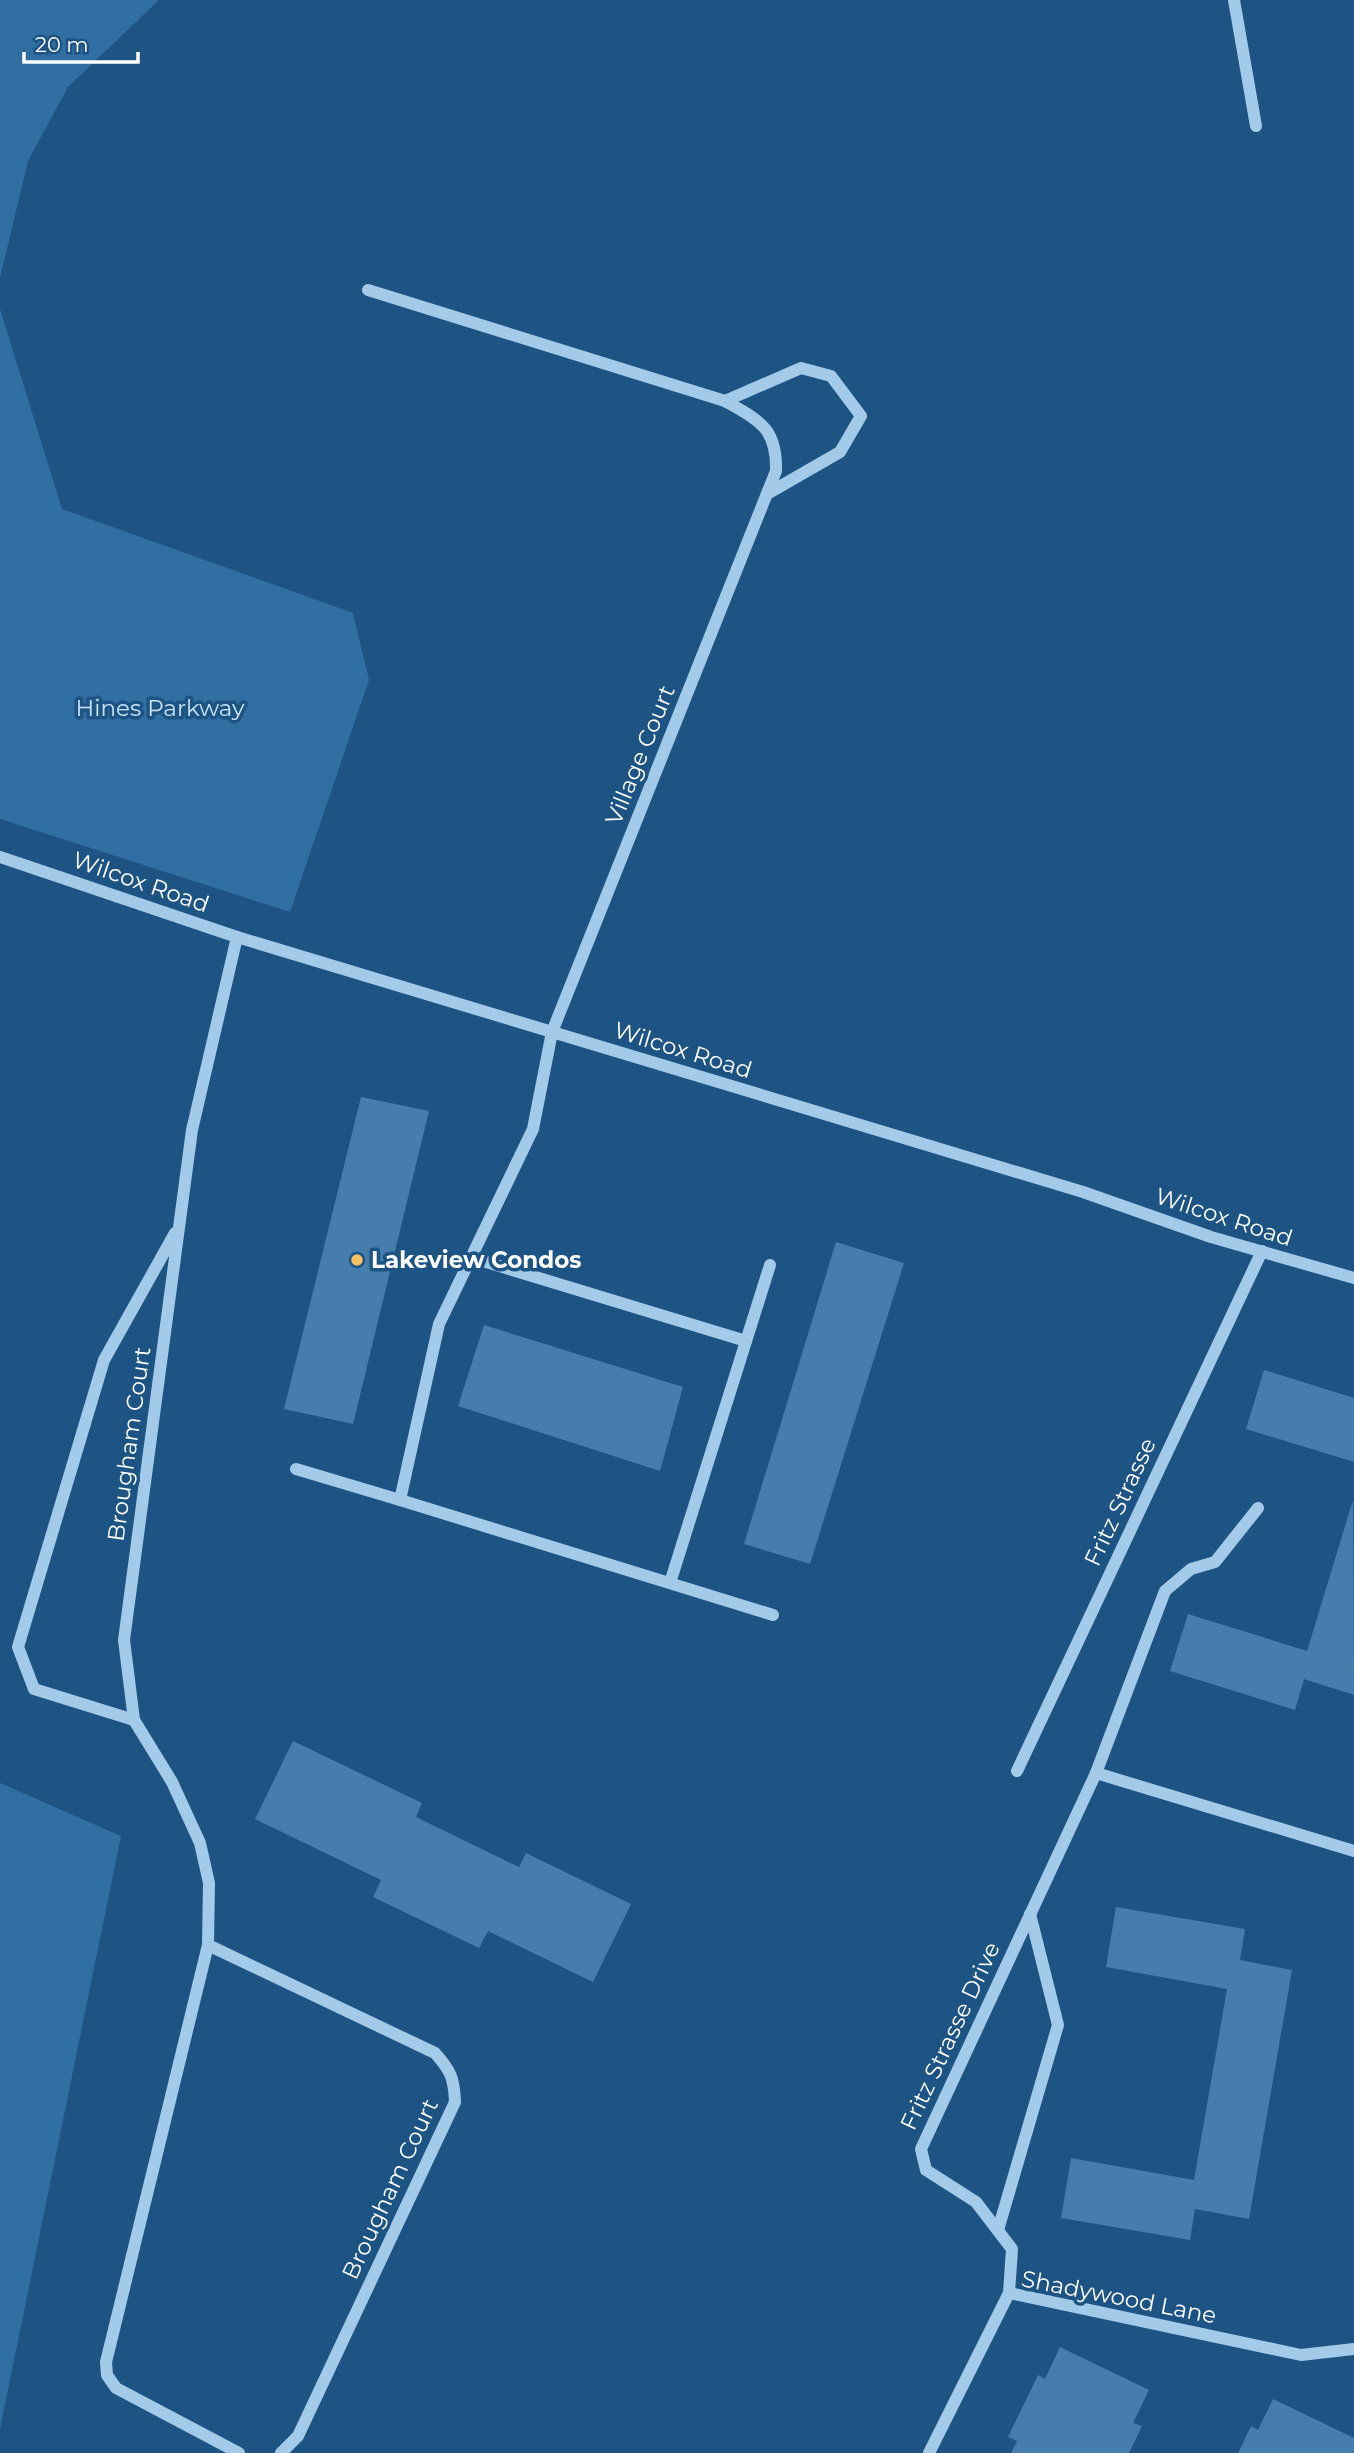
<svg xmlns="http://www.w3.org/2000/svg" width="1354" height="2453" font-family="Montserrat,sans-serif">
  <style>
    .green { fill: #316ea2 }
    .building { fill: #457ead }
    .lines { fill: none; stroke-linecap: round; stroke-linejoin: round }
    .minor { stroke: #a4caea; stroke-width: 12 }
    .poi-dot { fill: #fac063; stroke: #1d5484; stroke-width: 2.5 }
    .labels { text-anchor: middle; stroke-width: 7; stroke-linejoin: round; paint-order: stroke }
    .park-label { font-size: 23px; fill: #c9e2f8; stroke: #1d5484 }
    .street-label { font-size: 23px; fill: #fff; stroke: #1d5484 }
    .poi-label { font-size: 23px; font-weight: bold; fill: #fff; stroke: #1d5484; text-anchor: start }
  </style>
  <rect width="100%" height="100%" fill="#1d5484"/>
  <g class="green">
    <path d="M0 0H159L68 87 28 161 0 278Z"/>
    <path d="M0 309 62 509 353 613 369 680 290 912 0 819Z"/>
    <path d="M0 1783 121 1836 0 2429Z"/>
  </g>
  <g class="building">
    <path d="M361 1097 429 1111 353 1424 284 1409Z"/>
    <path d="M836 1242 904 1263 810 1564 744 1544Z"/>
    <path d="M484 1325 683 1387 660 1471 458 1406Z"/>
    <path d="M1264 1370 1354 1398V1462L1246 1429Z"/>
    <path d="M1353 1500 1354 1695 1304 1679 1295 1710 1170 1671 1188 1614 1307 1651Z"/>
    <path d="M293 1741 422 1803 416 1817 519 1867 526 1853 631 1904 593 1982 488 1931 479 1948 373 1897 381 1880 255 1819Z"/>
    <path d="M1116 1907 1245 1929 1240 1960 1292 1970 1249 2219 1195 2209 1190 2240 1061 2218 1071 2158 1194 2180 1227 1989 1106 1967Z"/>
    <path d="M1060 2347 1149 2390 1133 2423 1142 2426 1129 2453H1011L1017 2441 1008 2437 1038 2375 1045 2379Z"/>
    <path d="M1273 2399 1354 2438V2453H1238L1251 2426 1258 2430Z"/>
  </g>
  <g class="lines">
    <g class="minor">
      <path d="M1234 0 1256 126"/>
      <path d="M725 401 801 368 831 376 861 416 840 452 767 494"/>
      <path d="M0 857 237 937 1083 1192 1211 1237 1354 1278"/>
      <path d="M473 1258 746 1341"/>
      <path d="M296 1469 400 1500 439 1324 533 1129 552 1032 776 471C777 428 760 421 725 401L368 290"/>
      <path d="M400 1500 773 1615"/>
      <path d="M670 1583 770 1265"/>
      <path d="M134 1720 34 1689 18 1647 104 1360 175 1233"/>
      <path d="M1017 1771 1262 1251"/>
      <path d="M1096 1773 1354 1851"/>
      <path d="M208 1945 209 1883 200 1843 172 1782 134 1720 124 1640 192 1130 237 937"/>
      <path d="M998 2230 1058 2025 1030 1914"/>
      <path d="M1009 2293 1301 2355 1354 2349"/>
      <path d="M239 2453 116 2388 107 2375 106 2362 208 1945 435 2053C451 2071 454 2078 455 2102L298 2436 281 2453"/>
      <path d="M929 2453 1009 2293 1012 2249 976 2202 926 2170 921 2149 1096 1773 1165 1591 1191 1569 1215 1562 1258 1508"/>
    </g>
  </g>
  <circle class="poi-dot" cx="357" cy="1260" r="7"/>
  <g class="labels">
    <g class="park-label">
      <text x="160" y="716">Hines Parkway</text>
    </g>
    <g class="street-label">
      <text transform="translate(640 755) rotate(-68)" y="8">Village Court</text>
      <text transform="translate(141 882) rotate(19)" y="8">Wilcox Road</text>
      <text transform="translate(683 1050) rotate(17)" y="8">Wilcox Road</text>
      <text transform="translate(1224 1217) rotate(18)" y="8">Wilcox Road</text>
      <text transform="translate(129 1444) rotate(-82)" y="8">Brougham Court</text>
      <text transform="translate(1120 1502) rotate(-65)" y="8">Fritz Strasse</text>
      <text transform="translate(950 2036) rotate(-65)" y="8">Fritz Strasse Drive</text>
      <text transform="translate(390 2189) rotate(-65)" y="8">Brougham Court</text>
      <text transform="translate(1119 2297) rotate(11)" y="8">Shadywood Lane</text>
    </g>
    <g class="poi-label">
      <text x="371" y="1268">Lakeview Condos</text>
    </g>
  </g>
  <path d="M24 52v10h114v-10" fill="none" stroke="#ffffff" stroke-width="3.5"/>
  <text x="35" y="52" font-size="21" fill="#ffffff" stroke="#1d5484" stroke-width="5" paint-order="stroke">20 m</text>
</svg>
